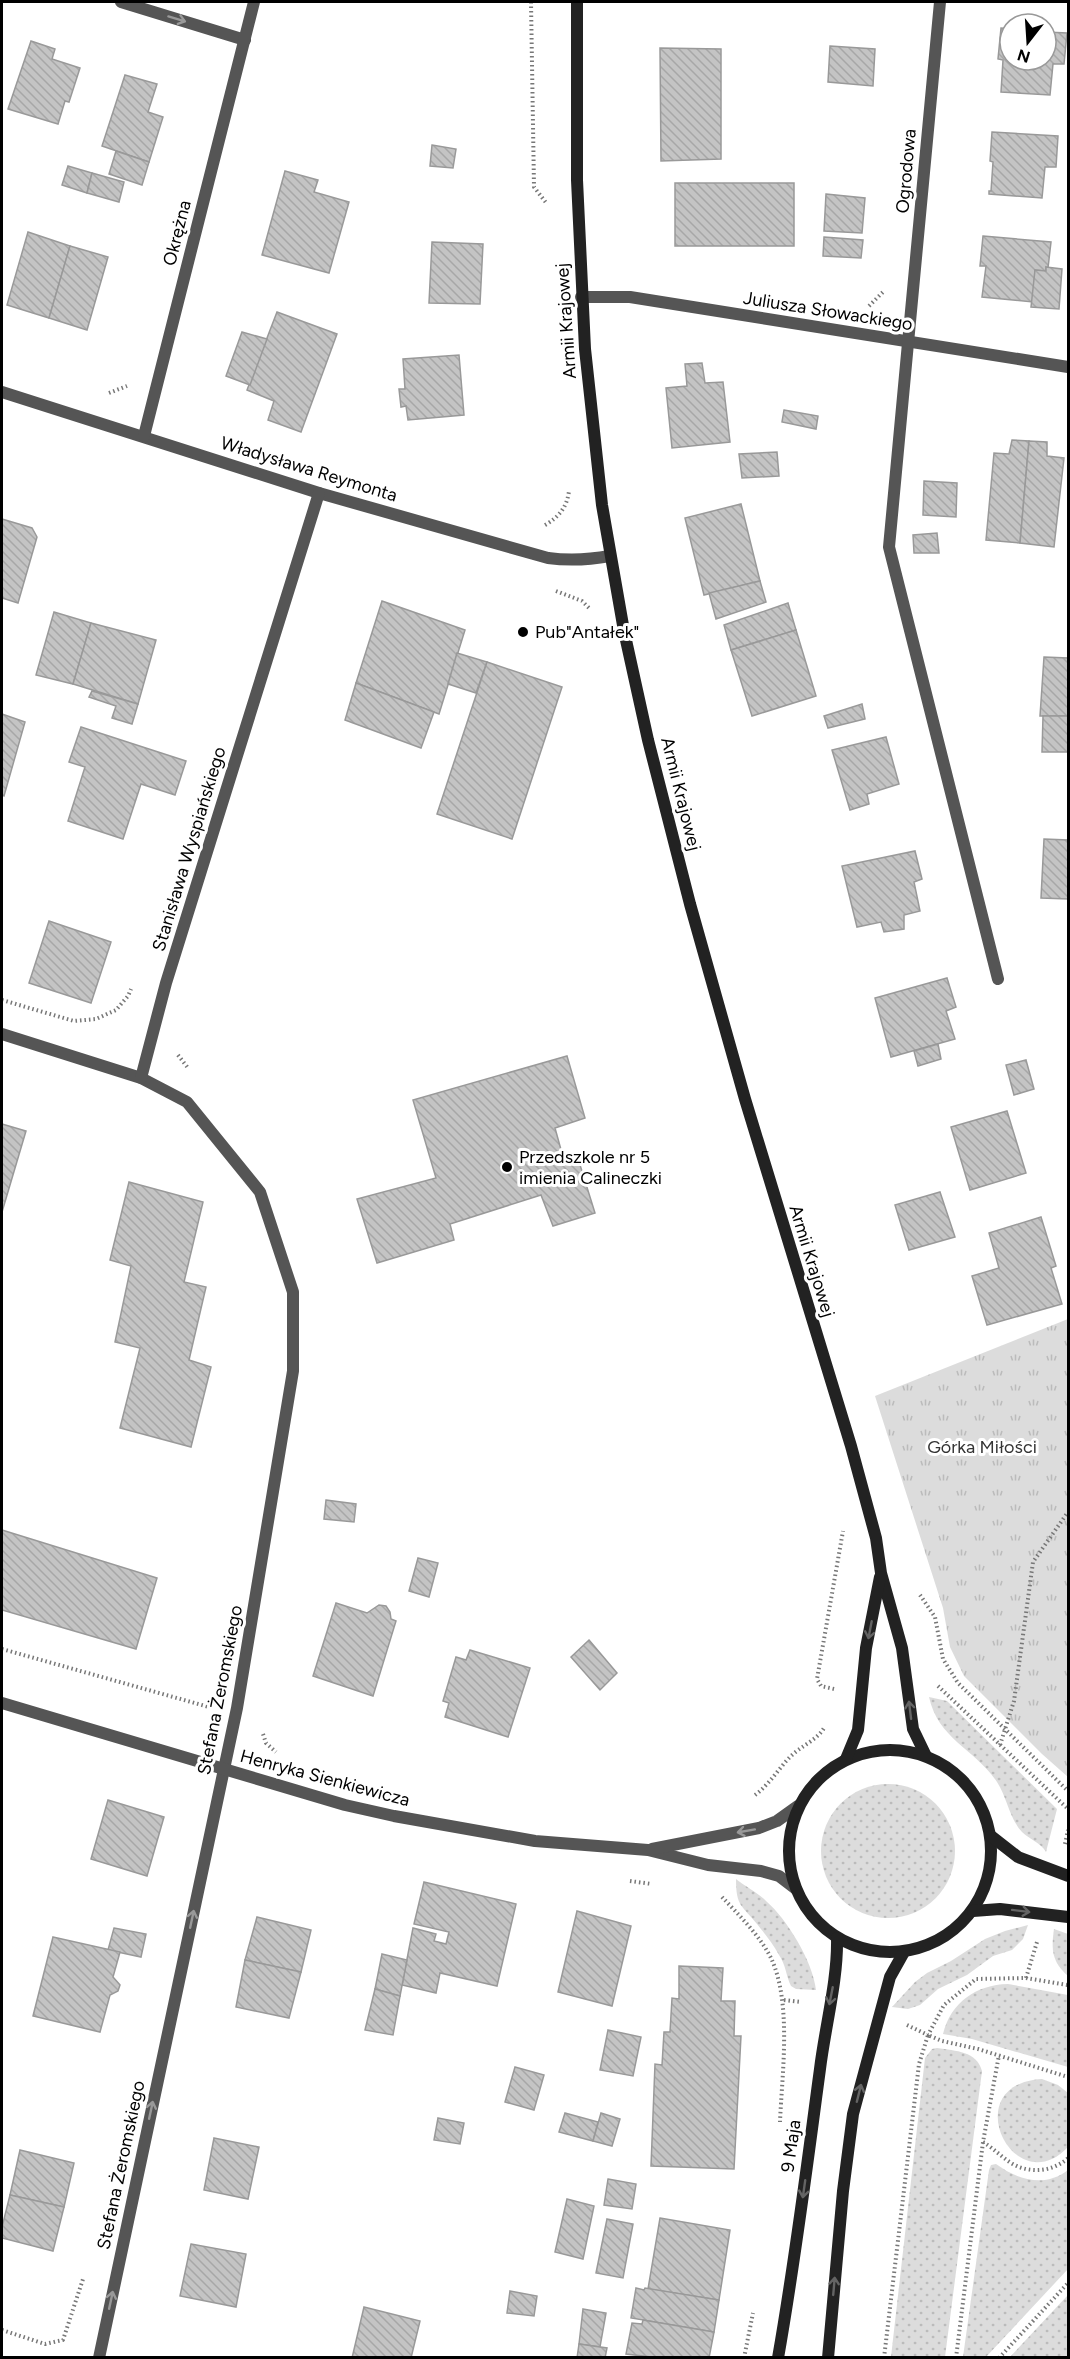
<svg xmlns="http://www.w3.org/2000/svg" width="1070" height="2359" font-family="Figtree,sans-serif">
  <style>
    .grass { fill: url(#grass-dots) }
    .park { fill: url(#park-tufts) }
    .building { fill: url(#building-back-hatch); stroke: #999; stroke-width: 1.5 }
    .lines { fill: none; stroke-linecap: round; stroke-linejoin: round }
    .path { stroke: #777; stroke-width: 4; stroke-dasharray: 1.5 3; stroke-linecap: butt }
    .lane { stroke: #555; stroke-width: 12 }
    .street { stroke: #555; stroke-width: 12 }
    .secondary { stroke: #222; stroke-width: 12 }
    .oneway { stroke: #999 }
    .oneway2 { stroke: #646464 }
    .poi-dot { fill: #000; stroke: #fff; stroke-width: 2 }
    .labels { text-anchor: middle; stroke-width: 6; stroke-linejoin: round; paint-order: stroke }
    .street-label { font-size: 18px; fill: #000; stroke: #fff }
    .poi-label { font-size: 18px; fill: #000; stroke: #fff; text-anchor: start }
    .park-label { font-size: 18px; fill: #333; stroke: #fff }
  </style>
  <defs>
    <pattern id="grass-dots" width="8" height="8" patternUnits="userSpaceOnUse" patternTransform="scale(1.5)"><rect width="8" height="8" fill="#dcdcdc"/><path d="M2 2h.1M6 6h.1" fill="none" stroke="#bbb" stroke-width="1.8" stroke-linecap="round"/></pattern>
    <pattern id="park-tufts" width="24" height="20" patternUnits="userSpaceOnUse" patternTransform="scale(1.5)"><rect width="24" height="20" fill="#dcdcdc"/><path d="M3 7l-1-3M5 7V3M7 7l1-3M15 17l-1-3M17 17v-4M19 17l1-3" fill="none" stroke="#bbb"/></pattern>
    <pattern id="building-back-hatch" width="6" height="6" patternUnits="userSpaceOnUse" patternTransform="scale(1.5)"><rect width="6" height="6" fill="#c4c4c4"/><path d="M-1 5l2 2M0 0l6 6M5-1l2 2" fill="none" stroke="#a7a7a7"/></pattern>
  </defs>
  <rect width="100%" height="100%" fill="#fff"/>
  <g class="grass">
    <path d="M929 1697 947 1701 1057 1809 1046 1852C1041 1843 1029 1839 1022 1832 1009 1818 1007 1797 997 1782 975 1749 938 1739 929 1697Z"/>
    <circle cx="888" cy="1851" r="67"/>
    <path d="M736 1879C746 1887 757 1892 766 1901 787 1919 813 1962 816 1990L796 1989 791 1986C786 1976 786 1965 779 1955 773 1944 765 1934 757 1924 742 1905 736 1907 736 1879Z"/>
    <path d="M1028 1925 1023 1939 1012 1950 993 1956 967 1975 938 1989 920 2005 908 2009 892 2007 915 1982 927 1973 951 1961 985 1939 1005 1931Z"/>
    <path d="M1054 1929 1068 1934V1976C1052 1962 1051 1950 1054 1929Z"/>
    <path d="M1008 1984 1068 1995V2067L972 2039 943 2034C951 2002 976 1985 1008 1984Z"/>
    <path d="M937 2048C956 2051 977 2051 982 2071L945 2357H891L925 2058 932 2049Z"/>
    <path d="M1042 2079 1058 2085 1068 2093V2147C1014 2204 955 2084 1042 2079Z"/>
    <path d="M996 2164C1018 2180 1045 2188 1068 2170V2269L986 2357H963L989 2170 991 2165Z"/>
    <path d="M1068 2295V2357H1010Z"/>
  </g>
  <path class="park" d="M1068 1319V1777L1042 1754 964 1676 950 1647 943 1608 875 1396Z"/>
  <g class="building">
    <path d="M1001 28 1010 29V60H1046V32L1067 33 1064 64H1053L1050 95 1001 92 1003 60 998 59Z"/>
    <path d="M31 41 55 49 52 59 80 68 69 102 65 101 58 124 8 109Z"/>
    <path d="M830 46 875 49 873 86 828 82Z"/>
    <path d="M660 48 721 49V159L661 161Z"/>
    <path d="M125 75 157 84 148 112 163 117 149 162 102 146Z"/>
    <path d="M992 132 1058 136 1056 167H1045L1042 198 989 194V191H991L993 162 990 161Z"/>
    <path d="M432 145 456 149 453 168 430 166Z"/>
    <path d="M116 151 149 162 142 185 109 174Z"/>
    <path d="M68 166 92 173 87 193 62 185Z"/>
    <path d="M285 171 318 180 314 192 349 202 329 273 262 255Z"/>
    <path d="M92 173 124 182 119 202 87 193Z"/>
    <rect x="675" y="183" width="119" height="63"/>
    <path d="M826 194 865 198 862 233 824 231Z"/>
    <path d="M28 232 70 246 49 318 7 305Z"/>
    <path d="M983 236 1051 242 1048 268 1046 267V271L1035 270 1033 302 982 297 986 266H980Z"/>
    <path d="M824 237 863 240 861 258 823 256Z"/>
    <path d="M432 242 483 244 480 304 429 303Z"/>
    <path d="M70 246 108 257 87 330 49 318Z"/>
    <path d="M1046 267 1062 269 1059 309 1031 307 1035 270 1046 271Z"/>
    <path d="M277 312 337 334 301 432 268 420 274 401 247 390Z"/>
    <path d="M242 332 267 339 250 385 226 376Z"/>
    <path d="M459 355 464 415 408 420 406 406 401 407 399 389H405L403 359Z"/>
    <path d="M702 363 705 383 723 382 730 442 672 448 666 388 687 386 685 364Z"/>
    <path d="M784 410 818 416 816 429 782 422Z"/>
    <path d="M1012 440 1029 441 1020 543 986 540 994 453 1009 454Z"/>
    <path d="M1029 441 1047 442V456L1064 458 1054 547 1020 543Z"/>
    <path d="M777 452 779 476 742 478 739 454Z"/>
    <path d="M924 481 957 483 956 517 923 515Z"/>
    <path d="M741 504 760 581 704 595 685 518Z"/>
    <path d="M2 519 32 528 37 537 18 603 2 598Z"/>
    <path d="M937 533 939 553H914L913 535Z"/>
    <path d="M760 581 766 602 716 619 709 593Z"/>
    <path d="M382 601 465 630 439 714 356 683Z"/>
    <path d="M788 603 796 630 731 650 724 625Z"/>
    <path d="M54 612 91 623 73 684 36 675Z"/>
    <path d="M91 623 156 640 138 704 73 684Z"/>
    <path d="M796 630 816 696 752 716 731 650Z"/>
    <path d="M457 653 487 662 476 693 448 684Z"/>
    <path d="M1044 657 1068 658V716H1040Z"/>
    <path d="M487 662 562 687 512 839 437 814Z"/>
    <path d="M356 683 434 712 421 748 345 720Z"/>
    <path d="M92 691 138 704 132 724 112 718 116 706 89 697Z"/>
    <path d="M862 704 865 719 828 728 824 716Z"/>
    <path d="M2 714 25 722 4 796 2 795Z"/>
    <path d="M1043 716H1068V752H1042Z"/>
    <path d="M81 727 186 761 175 795 141 784 123 839 68 821 85 767 69 762Z"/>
    <path d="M886 737 899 784 867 794 869 804 850 810 832 750Z"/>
    <path d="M1044 839 1068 840V899L1041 898Z"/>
    <path d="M915 851 922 879 914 882 920 911 904 915V929L884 932 881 922 857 927 842 866Z"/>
    <path d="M49 921 111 942 91 1003 29 983Z"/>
    <path d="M947 978 956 1007 946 1011 955 1039 891 1057 875 998Z"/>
    <path d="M938 1044 941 1059 918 1066 914 1051Z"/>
    <path d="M567 1056 585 1118 555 1128 563 1157 576 1152 595 1213 553 1226 541 1195 450 1224 454 1240 377 1263 357 1199 436 1178 413 1100Z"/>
    <path d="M1026 1060 1034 1089 1014 1095 1006 1065Z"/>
    <path d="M1007 1111 1026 1173 970 1190 951 1127Z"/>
    <path d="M2 1124 26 1131 2 1212Z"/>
    <path d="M129 1182 203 1202 184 1282 206 1287 189 1360 211 1367 191 1447 120 1428 140 1348 115 1342 131 1266 110 1260Z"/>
    <path d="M940 1192 955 1237 909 1250 895 1205Z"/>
    <path d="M1041 1217 1056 1266 1051 1268 1062 1304 987 1325 972 1276 999 1268 989 1233Z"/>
    <path d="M326 1500 356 1504 354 1522 324 1519Z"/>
    <path d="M2 1530 157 1578 136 1649 2 1610Z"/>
    <path d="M418 1558 438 1563 429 1597 409 1591Z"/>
    <path d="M336 1603 367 1613 379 1605 386 1606 390 1612 391 1619 396 1621 373 1696 313 1676Z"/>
    <path d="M589 1640 617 1673 600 1690 571 1657Z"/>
    <path d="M470 1650 530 1668 508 1737 445 1717 449 1703 443 1701 456 1657 466 1660Z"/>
    <path d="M108 1800 164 1817 147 1876 91 1859Z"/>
    <path d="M424 1882 516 1904 497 1986 440 1973 436 1993 402 1985 413 1928 436 1934 434 1941 446 1944 449 1932 414 1924Z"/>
    <path d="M577 1911 631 1926 612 2006 558 1992Z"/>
    <path d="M257 1917 311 1930 301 1972 245 1960Z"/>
    <path d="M114 1928 146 1934 141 1957 108 1950Z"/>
    <path d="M53 1937 120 1952 113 1977 120 1985 118 1991 110 1995 100 2032 33 2016Z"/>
    <path d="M382 1954 407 1960 400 1996 375 1989Z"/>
    <path d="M245 1960 301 1972 289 2018 236 2007Z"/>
    <path d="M679 1966 723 1968 721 2001H735L734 2036H741L734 2169 651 2166 655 2064 662 2065 664 2032H670L672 1998 679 1999Z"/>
    <path d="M375 1989 400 1996 393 2035 365 2030Z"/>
    <path d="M608 2030 641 2037 633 2076 600 2070Z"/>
    <path d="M515 2067 544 2075 534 2110 505 2102Z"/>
    <path d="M565 2113 598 2122 593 2141 559 2132Z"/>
    <path d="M601 2113 620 2119 612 2146 593 2141Z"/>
    <path d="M438 2118 464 2123 460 2144 434 2140Z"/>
    <path d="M214 2138 259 2147 248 2199 204 2190Z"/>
    <path d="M20 2150 74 2163 64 2207 10 2195Z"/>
    <path d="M608 2179 636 2184 632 2209 604 2205Z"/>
    <path d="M10 2195 64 2207 53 2251 2 2238V2227Z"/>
    <path d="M567 2199 594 2206 583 2259 555 2252Z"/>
    <path d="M660 2218 730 2230 719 2300 648 2289Z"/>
    <path d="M607 2219 633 2224 623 2278 596 2273Z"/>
    <path d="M191 2244 246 2254 236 2307 180 2296Z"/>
    <path d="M636 2288 644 2290 645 2288 719 2300 714 2332 631 2318Z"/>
    <path d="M510 2291 537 2296 534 2316 507 2313Z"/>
    <path d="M364 2307 420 2321 411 2358H352Z"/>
    <path d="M583 2309 606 2313 600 2347 579 2344Z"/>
    <path d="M643 2320 714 2332 709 2358H660L626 2354 632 2323 642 2324Z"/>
    <path d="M579 2344 607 2348 605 2358H577Z"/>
  </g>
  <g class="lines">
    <g class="path">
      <path d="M531 2 534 187 547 204"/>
      <path d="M869 306 883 292"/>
      <path d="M109 393 127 386"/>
      <path d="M545 525C559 517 567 507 569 491"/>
      <path d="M556 591 582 601 589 608"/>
      <path d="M2 1000 74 1021 96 1019 116 1010 128 996 131 989"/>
      <path d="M178 1055 188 1068"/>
      <path d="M920 1595 935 1617 943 1659 958 1683 1068 1791"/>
      <path d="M2 1649 209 1707"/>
      <path d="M938 1686 1068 1809"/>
      <path d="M834 1689 821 1686 817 1679 843 1531"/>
      <path d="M263 1734 266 1743 276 1752"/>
      <path d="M1000 1745 1014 1701 1033 1562 1068 1512"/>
      <path d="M755 1795C770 1784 778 1769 791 1756 801 1746 817 1740 824 1728"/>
      <path d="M1065 1844 1068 1830"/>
      <path d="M630 1881 652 1884"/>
      <path d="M722 1897C739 1915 760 1936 771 1958 792 2003 782 2073 780 2122"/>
      <path d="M1026 1978 1037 1942"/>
      <path d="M784 2000 801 2002"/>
      <path d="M907 2025 928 2035 944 2005 976 1979 1026 1978 1068 1985"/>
      <path d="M983 2142C995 2149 1006 2162 1019 2167 1036 2173 1055 2170 1068 2158"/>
      <path d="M2 2330 45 2344 63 2340 83 2279"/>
      <path d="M744 2358 753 2313"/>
      <path d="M884 2358 919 2064 928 2035 942 2041 978 2049 1068 2077"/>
      <path d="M956 2358 983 2142 999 2055"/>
      <path d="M999 2358 1068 2283"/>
    </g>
    <path class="lane" d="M908 343 889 547 998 979"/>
    <g class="street">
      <path d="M121 2 245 40"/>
      <path d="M581 297H630L1068 367"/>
      <path d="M908 343 940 2"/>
      <path d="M2 392 319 493 548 558C570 561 588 560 610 556"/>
      <path d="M144 436 254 2"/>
      <path d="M2 1034 141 1078 187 1102 260 1192 293 1292V1371L237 1708 99 2358"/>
      <path d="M141 1078 166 983 319 493"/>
      <path d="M2 1703 345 1805 394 1816 535 1841 648 1850 708 1865 761 1871 779 1876 796 1889"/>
      <path d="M652 1849 759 1828 777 1821 798 1806"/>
    </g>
    <g class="secondary">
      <path d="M577 2V180L585 349 602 505 624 631 648 740 690 904 745 1099 851 1446 876 1538 881 1573 902 1648 913 1729 926 1756"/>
      <circle cx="890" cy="1851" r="101"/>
      <path d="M846 1759 858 1730 866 1648 880 1577"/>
      <path d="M991 1836 1018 1857 1068 1876"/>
      <path d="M973 1911 1000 1909 1068 1917"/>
      <path d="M778 2358C795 2262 807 2165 820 2069 825 2027 838 1980 837 1938"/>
      <path d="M828 2358 843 2191 853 2114 890 1977 904 1952"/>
    </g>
  </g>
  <defs><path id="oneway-shaft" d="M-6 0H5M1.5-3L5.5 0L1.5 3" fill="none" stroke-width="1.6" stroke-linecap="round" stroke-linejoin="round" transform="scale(1.5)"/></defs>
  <g class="oneway">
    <use href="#oneway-shaft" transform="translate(177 19) rotate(17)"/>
    <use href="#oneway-shaft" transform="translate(746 1831) rotate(170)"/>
    <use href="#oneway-shaft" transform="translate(192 1919) rotate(-78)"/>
    <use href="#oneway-shaft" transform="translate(151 2110) rotate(-78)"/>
    <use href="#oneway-shaft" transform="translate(111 2300) rotate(-78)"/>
  </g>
  <g class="oneway2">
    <use href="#oneway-shaft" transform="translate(870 1630) rotate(101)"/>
    <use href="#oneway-shaft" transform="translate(910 1710) rotate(-97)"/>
    <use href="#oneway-shaft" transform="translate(1021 1911) rotate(7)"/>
    <use href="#oneway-shaft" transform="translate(831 1996) rotate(101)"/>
    <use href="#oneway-shaft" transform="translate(859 2093) rotate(-76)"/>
    <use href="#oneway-shaft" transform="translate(804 2189) rotate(98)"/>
    <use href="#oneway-shaft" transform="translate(834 2286) rotate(-85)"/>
  </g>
  <g class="poi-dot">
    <circle cx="523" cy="632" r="6"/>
    <circle cx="507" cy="1167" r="6"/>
  </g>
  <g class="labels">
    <g class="street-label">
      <text transform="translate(906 171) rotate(-85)" y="6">Ogrodowa</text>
      <text transform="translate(177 233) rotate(-76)" y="6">Okrężna</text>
      <text transform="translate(828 311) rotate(9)" y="6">Juliusza Słowackiego</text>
      <text transform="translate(566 321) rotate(-94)" y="6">Armii Krajowej</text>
      <text transform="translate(309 469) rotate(17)" y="6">Władysława Reymonta</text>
      <text transform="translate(681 794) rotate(76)" y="6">Armii Krajowej</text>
      <text transform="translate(189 849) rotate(-73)" y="6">Stanisława Wyspiańskiego</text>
      <text transform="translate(812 1261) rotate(73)" y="6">Armii Krajowej</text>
      <text transform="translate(220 1690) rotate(-79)" y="6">Stefana Żeromskiego</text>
      <text transform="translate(325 1778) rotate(15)" y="6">Henryka Sienkiewicza</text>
      <text transform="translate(791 2146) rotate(-82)" y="6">9 Maja</text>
      <text transform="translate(121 2165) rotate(-78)" y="6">Stefana Żeromskiego</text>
    </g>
    <g class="poi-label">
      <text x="535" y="638">Pub"Antałek"</text>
      <text x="519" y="1163">Przedszkole nr 5<tspan x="519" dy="21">imienia Calineczki</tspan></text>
    </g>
    <g class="park-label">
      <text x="982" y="1453">Górka Miłości</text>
    </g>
  </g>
  <rect width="1070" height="2359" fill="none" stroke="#000000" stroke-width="6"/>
  <g transform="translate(1028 42) rotate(197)"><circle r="28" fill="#ffffff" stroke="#999999" stroke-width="1.5"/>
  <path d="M0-4.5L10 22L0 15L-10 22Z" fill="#000000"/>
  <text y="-9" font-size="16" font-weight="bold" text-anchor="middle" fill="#000000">N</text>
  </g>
</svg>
